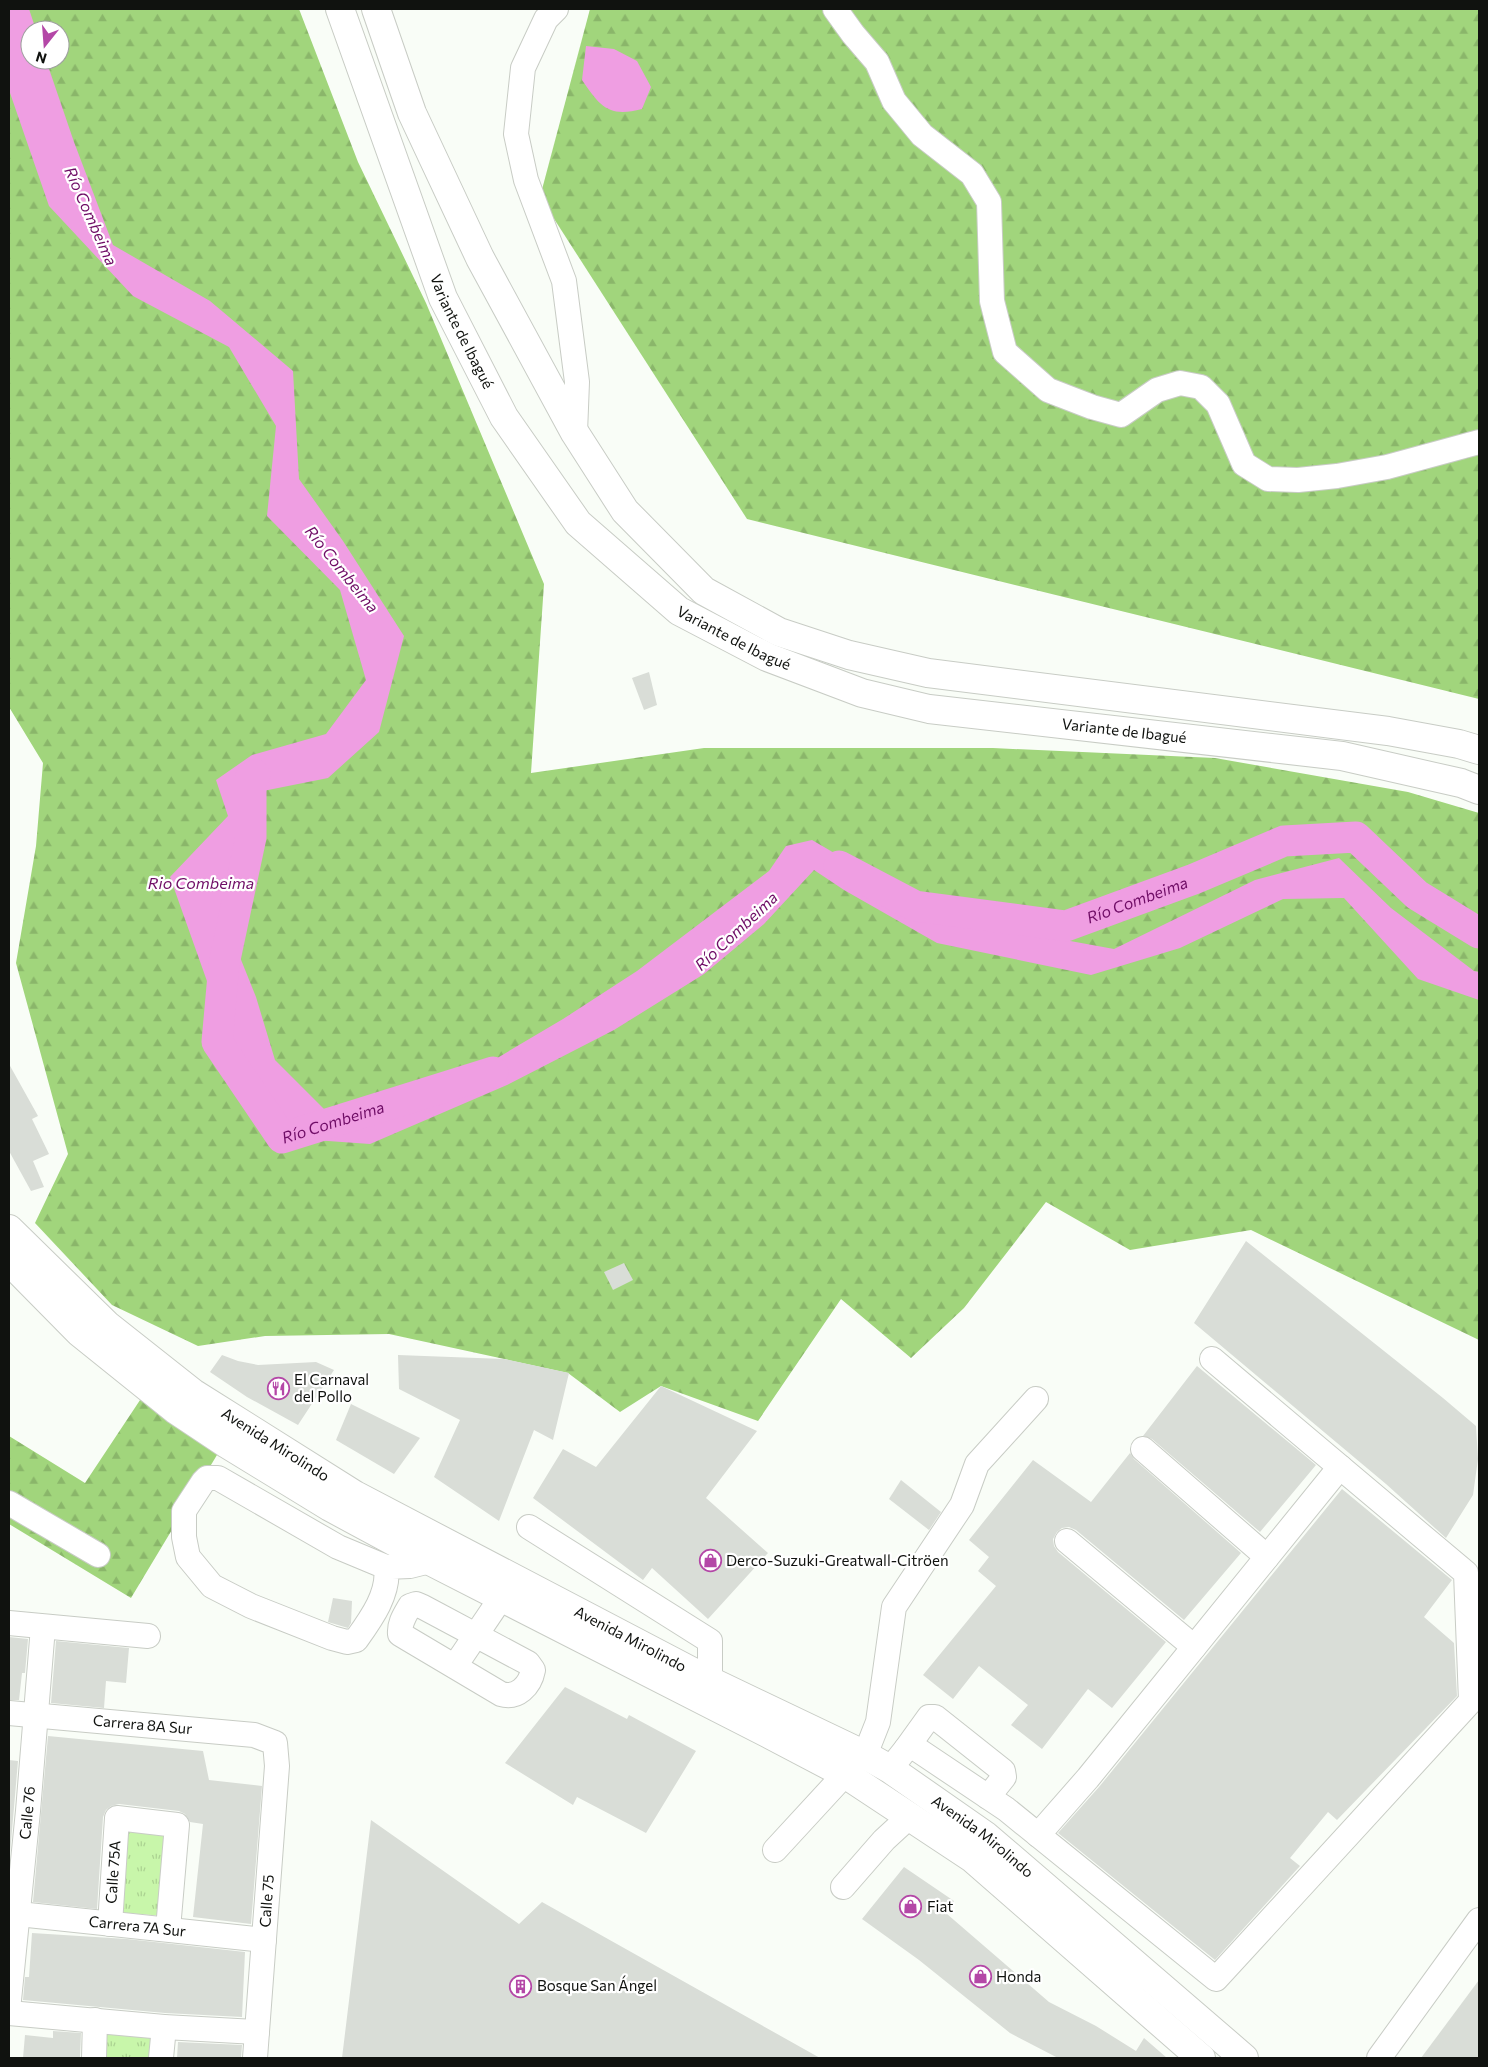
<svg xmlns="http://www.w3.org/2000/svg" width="1488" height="2067" font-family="Commissioner,sans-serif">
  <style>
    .forest { fill: url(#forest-firs); fill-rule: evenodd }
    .park { fill: url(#park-tufts) }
    .water { fill: #ef9ee2 }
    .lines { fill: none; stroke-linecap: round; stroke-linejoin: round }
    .river { stroke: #ef9ee2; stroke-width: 31 }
    .building { fill: #d9ddd7 }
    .minor-casing { stroke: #c8ccc5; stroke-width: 26 }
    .major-casing { stroke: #c8ccc5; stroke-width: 30 }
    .highway-casing { stroke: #c8ccc5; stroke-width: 30 }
    .minor { stroke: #fff; stroke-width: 24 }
    .major { stroke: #fff; stroke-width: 28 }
    .highway { stroke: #fff; stroke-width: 28 }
    .labels { text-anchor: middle; stroke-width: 4.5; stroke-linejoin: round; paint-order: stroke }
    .street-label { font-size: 15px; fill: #10120f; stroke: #fff }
    .poi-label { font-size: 15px; fill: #10120f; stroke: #fff; text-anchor: start }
    .water-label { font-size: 16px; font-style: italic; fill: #6f0d66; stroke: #fff }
  </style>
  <defs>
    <pattern id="forest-firs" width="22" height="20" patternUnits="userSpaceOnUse" patternTransform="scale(1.25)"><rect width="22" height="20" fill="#a1d57c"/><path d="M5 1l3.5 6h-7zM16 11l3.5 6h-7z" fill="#8ab66a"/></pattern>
    <pattern id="park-tufts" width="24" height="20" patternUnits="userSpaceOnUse" patternTransform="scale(1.25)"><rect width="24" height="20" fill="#c8f6aa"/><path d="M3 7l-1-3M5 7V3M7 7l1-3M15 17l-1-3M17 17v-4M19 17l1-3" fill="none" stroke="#abd291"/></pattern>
  </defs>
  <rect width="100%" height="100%" fill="#f9fdf7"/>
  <g class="forest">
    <path d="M9 9H299L358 162 426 303 544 584 531 773 704 748H993L1215 758 1408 792 1479 813V1340L1251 1230 1130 1250 1046 1202 964 1308 911 1358 841 1299 758 1421 661 1386 620 1412 568 1373 389 1334 265 1336 198 1346 112 1305 35 1223 68 1154 16 963 36 846 43 763 9 707ZM30 30H60V60H30Z"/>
    <path d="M590 9H1479V699L747 519 540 197Z"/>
    <path d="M152 1382 229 1435 131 1598 9 1524V1436L85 1483Z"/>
  </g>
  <g class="park">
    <path d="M121 1822 170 1827 164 1916 114 1912Z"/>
    <path d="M100 2028 162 2034 160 2058H98Z"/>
  </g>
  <g class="water">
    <path d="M9 9H29L36 30H30V60H46L74 142 113 245 210 301 293 371 299 479 343 541 404 636 379 732 328 778 258 792 221 910 256 997 275 1060 328 1113 418 1105 563 1019 637 971 769 871 786 846 812 840 848 861 894 901 985 900 1032 934 1114 949 1255 880 1339 858 1391 908 1474 971 1479 972V1000L1418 979 1344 898 1283 899 1180 948 1091 975 937 943 844 890 814 870 764 924 704 974 614 1030 507 1085 370 1144 300 1139 228 1084 208 984 170 877 228 816 216 780 252 755 326 734 366 680 340 590 267 516 276 426 229 347 133 296 49 206 9 90Z"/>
    <path d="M586 46 614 49 637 61 651 87 642 109C608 118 600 106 582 80Z"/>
  </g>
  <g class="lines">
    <g class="river">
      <path id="s1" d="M255 775 251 777V837L224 964 217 1042 282 1138 493 1072"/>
      <path id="s2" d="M839 866 915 906 1066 926 1194 879 1284 841 1356 837 1417 895 1479 933"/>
    </g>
  </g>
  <g class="building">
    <path d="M649 672 657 705 644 710 632 678Z"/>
    <path d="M9 1064 38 1116 32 1119 49 1154 33 1161 44 1187 31 1191 9 1151Z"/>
    <path d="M1246 1241 1443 1398 1476 1426 1478 1459 1473 1495 1446 1538 1386 1484 1194 1323Z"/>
    <path d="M624 1263 633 1280 613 1290 604 1272Z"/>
    <path d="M222 1355 238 1361 258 1365 316 1362 334 1370 298 1425 247 1397 210 1372Z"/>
    <path d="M398 1355 504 1359 569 1373 553 1440 534 1430 499 1521 434 1477 460 1420 399 1389Z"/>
    <path d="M1197 1366 1316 1465 1260 1532 1152 1439 1143 1436Z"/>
    <path d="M661 1386 757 1431 706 1498 768 1553 708 1619 652 1568 643 1580 533 1498 563 1449 596 1467Z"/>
    <path d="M351 1404 420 1438 394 1474 336 1440Z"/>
    <path d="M1130 1453 1134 1459 1241 1553 1184 1620 1076 1530 1069 1527 1062 1528 1057 1532 1053 1539 1054 1546 1058 1552 1166 1642 1112 1708 1088 1689 1042 1749 1011 1725 1028 1705 979 1666 953 1699 923 1675 996 1586 978 1571 989 1557 969 1540 1033 1460 1091 1502Z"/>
    <path d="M901 1480 941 1512 929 1530 889 1499Z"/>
    <path d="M1342 1489 1452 1580 1424 1617 1454 1643 1457 1696 1337 1820 1328 1812 1290 1858 1300 1866 1215 1960 1058 1833 1099 1787Z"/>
    <path d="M333 1598 352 1601 351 1623 348 1628 328 1622Z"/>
    <path d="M9 1637 28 1639 25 1673H22L19 1700H9Z"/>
    <path d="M56 1641 129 1648 126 1683 106 1681 104 1708 51 1703Z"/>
    <path d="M565 1687 627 1719 629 1715 696 1751 646 1833 577 1797 573 1805 505 1763Z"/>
    <path d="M48 1736 203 1751 209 1780 262 1786 251 1924 193 1917 203 1824 190 1822 185 1814 179 1811 119 1804 111 1806 106 1810 103 1817 97 1909 33 1902Z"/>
    <path d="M9 1760 18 1761 9 1865Z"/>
    <path d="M371 1820 519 1924 542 1902 820 2058H342Z"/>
    <path d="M904 1867 954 1901 947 1914 1049 2002 1096 2026 1136 2051 1144 2038 1167 2058H1058L1010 2033 919 1960 862 1919Z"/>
    <path d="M32 1933 127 1939 245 1952 242 2017 165 2013 23 2000 25 1977H29Z"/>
    <path d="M1479 1980V2058H1421Z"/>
    <path d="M53 2031 81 2033 80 2058H23L25 2035 53 2038Z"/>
    <path d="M178 2042 242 2045 241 2058H177Z"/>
  </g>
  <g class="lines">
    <defs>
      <g id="minor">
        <path d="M556 9 546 19 523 68 516 134 526 180 564 281 577 382 575 433"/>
        <path d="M835 9 853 34 877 62 894 101 922 135 972 174 989 202 992 301 1005 352 1048 390 1092 407 1121 415 1157 390 1180 383 1201 387 1218 404 1244 464 1268 479 1298 480 1337 476 1387 467 1479 442"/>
        <path d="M1143 1449 1267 1557"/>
        <path d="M9 1503 98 1555"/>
        <path d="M529 1527 710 1641V1681"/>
        <path d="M1067 1541 1194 1647"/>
        <path d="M386 1567C390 1593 371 1619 356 1640L347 1642 332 1638 251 1606 212 1586 188 1557 184 1537V1511L203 1482 207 1478H218L338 1547 386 1567 410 1566 430 1561"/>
        <path d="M416 1604 423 1607 528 1663 533 1670C530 1686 517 1699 501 1694L410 1640 400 1634C399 1623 405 1615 410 1606Z"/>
        <path d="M9 1623 148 1636"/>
        <path d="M455 1666 501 1598"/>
        <path id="s3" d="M9 1713 254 1735 275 1743 277 1766 255 2058"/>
        <path d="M906 1749 929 1717H935L1003 1771 1004 1777 988 1797"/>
        <path d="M865 1755 878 1722 894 1607 962 1505 977 1464 1036 1399"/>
        <path d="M890 1769 906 1749 915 1748 1006 1809 1216 1979 1471 1701 1466 1573 1340 1467"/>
        <path d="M1038 1835 1088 1778 1340 1467 1212 1359"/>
        <path d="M775 1850 845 1774"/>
        <path d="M843 1887 884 1840 909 1817"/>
        <path id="s4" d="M9 1913 264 1940"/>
        <path id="s5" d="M110 1924 117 1818 177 1825 168 1929"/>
        <path id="s6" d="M9 2000 28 1811 43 1627"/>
        <path d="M9 2013 164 2027 257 2032"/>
        <path d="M94 2058 95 2020"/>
        <path d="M161 2058 164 2027"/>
        <path d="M1379 2058 1479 1920"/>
      </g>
      <g id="major">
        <path id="s7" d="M9 1229 107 1325 193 1393 355 1495 710 1681 865 1755 890 1769 986 1836 1244 2058"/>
        <path d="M9 1261 79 1332 176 1410 227 1444 330 1507 430 1561 767 1733 845 1774 972 1858 1201 2058"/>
      </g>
      <g id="highway">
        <path id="s8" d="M340 9 443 298 504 417 578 523 679 611 767 657 862 693 929 709 1342 756 1461 783 1479 790"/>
        <path d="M376 9 412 113 480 258 575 433 625 511 704 591 779 632 849 655 928 673 1388 731 1459 744 1479 750"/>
      </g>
    </defs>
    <use href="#minor" class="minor-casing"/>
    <use href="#major" class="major-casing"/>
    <use href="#highway" class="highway-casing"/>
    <use href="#minor" class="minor"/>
    <use href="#major" class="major"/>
    <use href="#highway" class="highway"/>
  </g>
  <defs>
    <symbol id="restaurant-ring" viewBox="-11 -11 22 22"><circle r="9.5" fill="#fff" stroke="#b447a7" stroke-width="1.5"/><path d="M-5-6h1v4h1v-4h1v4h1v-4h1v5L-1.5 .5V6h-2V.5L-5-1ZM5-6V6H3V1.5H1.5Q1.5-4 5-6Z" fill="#b447a7"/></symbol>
    <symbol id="shop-ring" viewBox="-11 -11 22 22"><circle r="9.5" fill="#fff" stroke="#b447a7" stroke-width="1.5"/><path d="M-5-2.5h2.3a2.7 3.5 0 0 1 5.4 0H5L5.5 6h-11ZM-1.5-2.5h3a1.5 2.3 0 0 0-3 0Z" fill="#b447a7"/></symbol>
    <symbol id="building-ring" viewBox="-11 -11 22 22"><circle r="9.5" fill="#fff" stroke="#b447a7" stroke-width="1.5"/><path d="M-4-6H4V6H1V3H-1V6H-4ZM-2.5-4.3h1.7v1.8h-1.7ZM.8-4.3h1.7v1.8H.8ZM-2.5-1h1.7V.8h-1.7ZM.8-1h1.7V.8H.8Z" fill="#b447a7"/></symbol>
  </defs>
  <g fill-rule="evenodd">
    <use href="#restaurant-ring" x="266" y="1376" width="25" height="25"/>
    <use href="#shop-ring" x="698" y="1548" width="25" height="25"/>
    <use href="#shop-ring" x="898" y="1894" width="25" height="25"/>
    <use href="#shop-ring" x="968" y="1964" width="25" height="25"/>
    <use href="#building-ring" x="508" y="1974" width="25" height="25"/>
  </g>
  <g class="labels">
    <g class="street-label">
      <text dy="5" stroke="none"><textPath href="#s8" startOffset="345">Variante de Ibagué</textPath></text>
      <text dy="5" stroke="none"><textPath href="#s8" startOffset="765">Variante de Ibagué</textPath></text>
      <text dy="5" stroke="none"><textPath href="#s8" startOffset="1170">Variante de Ibagué</textPath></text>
      <text dy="5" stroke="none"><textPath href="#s7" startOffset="344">Avenida Mirolindo</textPath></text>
      <text dy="5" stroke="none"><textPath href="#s7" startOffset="749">Avenida Mirolindo</textPath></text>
      <text dy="5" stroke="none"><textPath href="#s3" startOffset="134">Carrera 8A Sur</textPath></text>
      <text dy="5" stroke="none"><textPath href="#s6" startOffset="188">Calle 76</textPath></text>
      <text dy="5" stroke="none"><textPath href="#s7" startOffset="1154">Avenida Mirolindo</textPath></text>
      <text dy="5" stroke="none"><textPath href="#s5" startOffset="52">Calle 75A</textPath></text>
      <text transform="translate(267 1901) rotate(-86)" y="5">Calle 75</text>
      <text dy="5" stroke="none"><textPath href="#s4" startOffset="129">Carrera 7A Sur</textPath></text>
    </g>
    <g class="poi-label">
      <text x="294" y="1385">El Carnaval<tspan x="294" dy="17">del Pollo</tspan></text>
      <text x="726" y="1566">Derco-Suzuki-Greatwall-Citröen</text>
      <text x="927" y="1912">Fiat</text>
      <text x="996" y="1982">Honda</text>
      <text x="537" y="1991">Bosque San Ángel</text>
    </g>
    <g class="water-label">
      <text transform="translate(91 216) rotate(66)" y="6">Río Combeima</text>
      <text transform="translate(342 569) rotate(51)" y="6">Río Combeima</text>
      <text x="201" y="889">Rio Combeima</text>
      <text dy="6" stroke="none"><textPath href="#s2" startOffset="314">Río Combeima</textPath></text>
      <text transform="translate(736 931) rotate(-43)" y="6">Río Combeima</text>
      <text dy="6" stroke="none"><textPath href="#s1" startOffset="442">Río Combeima</textPath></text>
    </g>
  </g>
  <rect width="1488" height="2067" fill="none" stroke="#10120f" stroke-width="20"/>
  <g transform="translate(45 45) rotate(197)"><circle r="24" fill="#ffffff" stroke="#9fa09f"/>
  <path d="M0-4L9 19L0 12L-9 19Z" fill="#b447a7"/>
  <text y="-8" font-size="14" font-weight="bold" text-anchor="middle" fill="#10120f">N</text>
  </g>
</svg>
